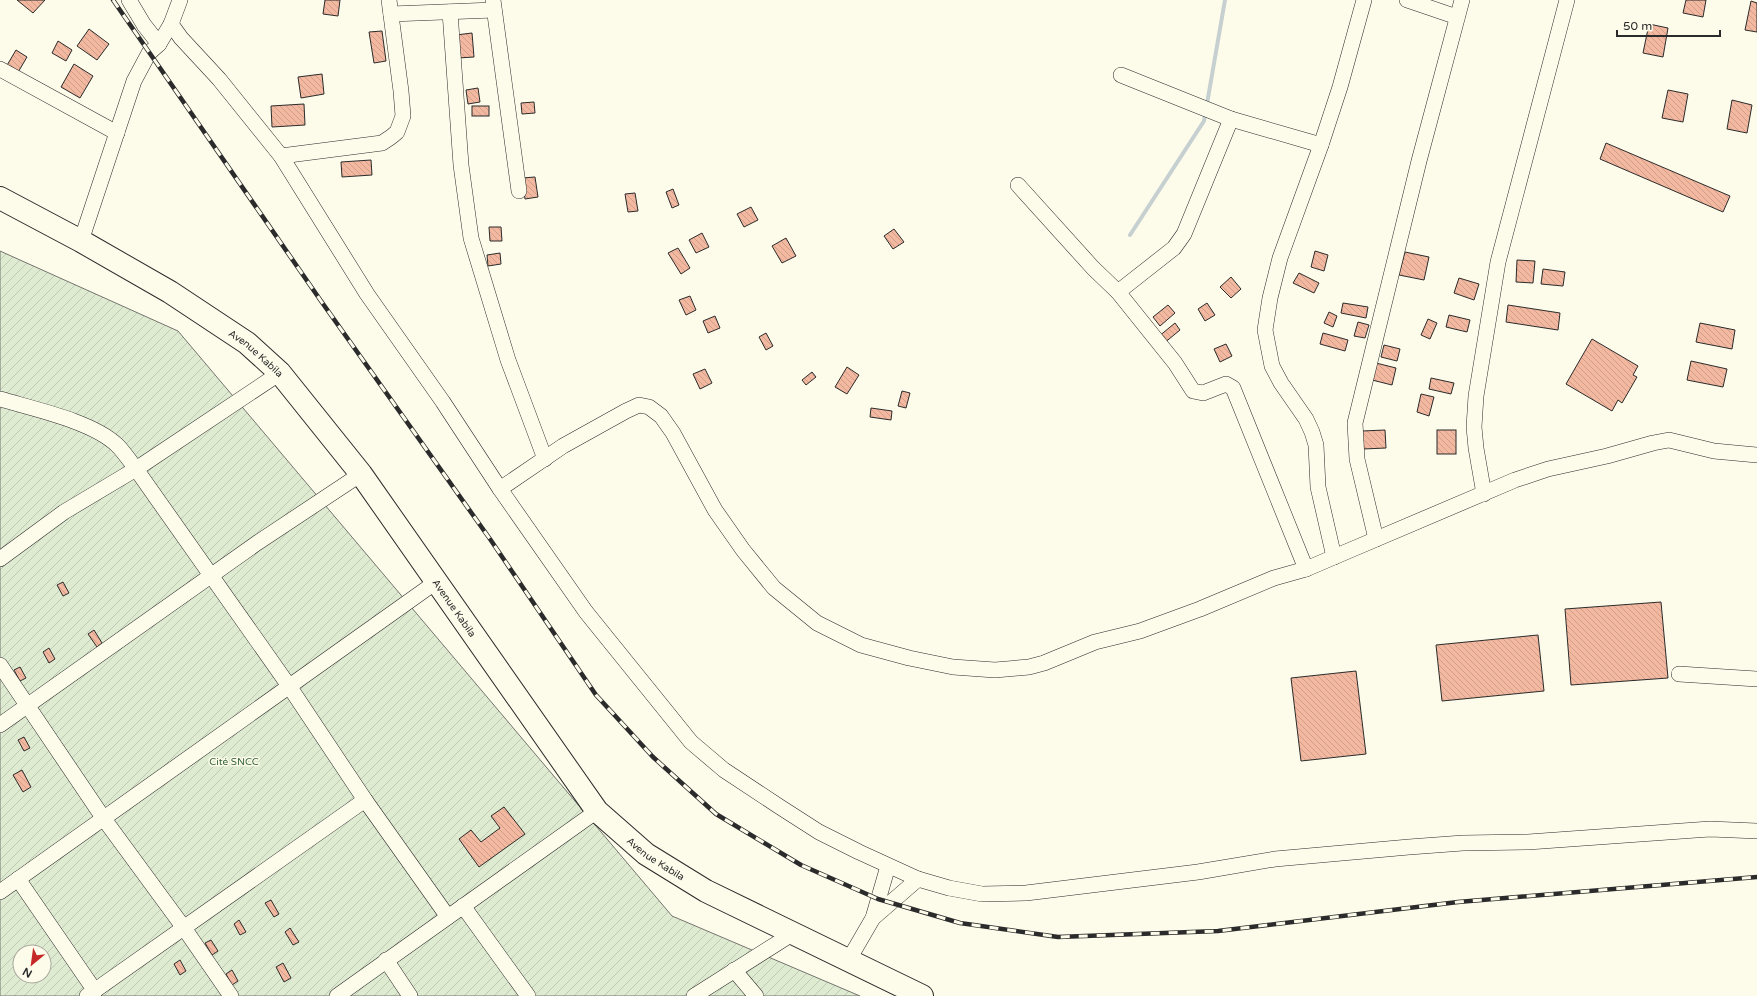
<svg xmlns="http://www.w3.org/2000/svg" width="1757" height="996" font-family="'Varela Round',sans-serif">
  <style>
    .garden { fill: url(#garden-furrows); stroke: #74746e; fill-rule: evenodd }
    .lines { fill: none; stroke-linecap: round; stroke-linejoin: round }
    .stream { stroke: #c7d0d0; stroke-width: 4 }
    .building { fill: url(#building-back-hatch); stroke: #2b2b2b }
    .minor-casing { stroke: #2b2b2b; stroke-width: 16 }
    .highway-casing { stroke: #2b2b2b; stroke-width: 24 }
    .minor { stroke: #fdfbea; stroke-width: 15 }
    .highway { stroke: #fdfbea; stroke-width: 22 }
    .rail-casing { stroke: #2b2b2b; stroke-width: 4.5 }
    .rail { stroke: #fdfbea; stroke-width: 3; stroke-dasharray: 9; stroke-linecap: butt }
    .labels { text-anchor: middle; stroke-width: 3; stroke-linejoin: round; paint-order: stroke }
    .street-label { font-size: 10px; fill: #2b2b2b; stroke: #fdfbea }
    .park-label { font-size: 10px; fill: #34623c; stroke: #fdfbea }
  </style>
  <defs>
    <pattern id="garden-furrows" width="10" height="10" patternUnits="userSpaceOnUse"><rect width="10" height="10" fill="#deebd1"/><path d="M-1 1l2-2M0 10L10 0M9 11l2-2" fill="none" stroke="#bfcab4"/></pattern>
    <pattern id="building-back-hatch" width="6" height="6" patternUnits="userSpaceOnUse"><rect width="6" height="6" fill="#f2b8a0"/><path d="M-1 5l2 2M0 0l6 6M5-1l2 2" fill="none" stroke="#d09e8a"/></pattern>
  </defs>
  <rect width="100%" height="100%" fill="#fdfbea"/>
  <path class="garden" d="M0 251 178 331 672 916 860 996H0ZM20 952H44V976H20Z"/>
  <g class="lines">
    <path class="stream" d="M1130 235 1204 121 1225 0"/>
  </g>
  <g class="building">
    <path d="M17 0H45L33 13Z"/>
    <path d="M325 0H340L338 16 323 14Z"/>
    <path d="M1686 0H1706L1703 17 1683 13Z"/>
    <path d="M1751 1 1757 3V32L1745 30Z"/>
    <path d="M1649 24 1668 28 1663 57 1643 53Z"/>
    <path d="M89 29 109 44 97 60 77 46Z"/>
    <path d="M382 31 386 61 374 63 369 32Z"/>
    <path d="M472 33 474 57 458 58 456 35Z"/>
    <path d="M58 41 72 50 66 61 52 53Z"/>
    <path d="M16 50 27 57 17 74 6 67Z"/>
    <path d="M74 64 93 76 80 98 61 87Z"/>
    <path d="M322 74 324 94 301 98 298 77Z"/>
    <path d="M478 88 480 102 468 104 466 90Z"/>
    <path d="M1668 90 1688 94 1683 122 1662 118Z"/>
    <path d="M1732 100 1752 105 1747 133 1727 129Z"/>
    <path d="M534 102 535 113 522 114 521 103Z"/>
    <path d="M304 104 305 125 272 127 271 106Z"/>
    <rect x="472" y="106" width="17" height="10"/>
    <path d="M1606 143 1730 196 1723 212 1600 159Z"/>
    <path d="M371 160 372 175 342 177 341 162Z"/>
    <path d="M535 177 538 197 525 199 522 178Z"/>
    <path d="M673 189 679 205 672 208 666 192Z"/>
    <path d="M635 193 638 211 628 212 625 194Z"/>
    <path d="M751 207 758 220 744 227 737 214Z"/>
    <path d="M489 227H501L502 241H490Z"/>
    <path d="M894 229 904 242 893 249 884 236Z"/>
    <path d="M702 233 709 247 696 253 689 240Z"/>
    <path d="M786 238 796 256 782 263 772 246Z"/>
    <path d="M678 248 690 268 681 274 668 253Z"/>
    <path d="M1315 251 1328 255 1324 271 1311 267Z"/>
    <path d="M1405 252 1429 257 1424 280 1399 275Z"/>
    <path d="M500 253 501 264 488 266 487 255Z"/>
    <path d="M1517 260 1535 261 1533 283 1516 282Z"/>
    <path d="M1543 269 1565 272 1563 286 1541 284Z"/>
    <path d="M1299 273 1319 283 1314 293 1293 283Z"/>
    <path d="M1231 277 1241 289 1231 298 1220 287Z"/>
    <path d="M1459 278 1479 284 1474 300 1454 293Z"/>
    <path d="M690 296 696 310 686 315 679 300Z"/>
    <path d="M1207 303 1215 315 1205 321 1198 309Z"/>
    <path d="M1343 303 1368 307 1366 318 1341 313Z"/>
    <path d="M1168 305 1175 313 1160 326 1153 317Z"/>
    <path d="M1508 305 1560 313 1558 330 1506 322Z"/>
    <path d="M1329 312 1337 316 1333 327 1324 323Z"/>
    <path d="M1449 315 1470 320 1467 332 1446 327Z"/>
    <path d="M715 316 720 328 708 333 703 321Z"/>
    <path d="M1428 319 1437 323 1430 339 1421 335Z"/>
    <path d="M1358 322 1369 325 1365 338 1354 336Z"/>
    <path d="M1175 323 1180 330 1163 344 1158 337Z"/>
    <path d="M1700 323 1735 330 1732 349 1696 342Z"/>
    <path d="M766 333 773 346 766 350 759 337Z"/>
    <path d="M1323 333 1348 340 1345 351 1320 344Z"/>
    <path d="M1592 339 1638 366 1633 375 1637 377 1622 403 1618 400 1612 411 1566 384Z"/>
    <path d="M1226 344 1232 356 1220 362 1214 349Z"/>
    <path d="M1384 345 1400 349 1397 361 1381 357Z"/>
    <path d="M1691 361 1727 369 1723 387 1687 380Z"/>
    <path d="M1376 363 1396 368 1392 385 1372 380Z"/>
    <path d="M847 367 859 375 847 394 835 387Z"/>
    <path d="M705 369 712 383 700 389 693 374Z"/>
    <path d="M812 372 816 377 806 385 802 380Z"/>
    <path d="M1431 378 1454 383 1451 394 1429 389Z"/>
    <path d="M902 391 910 393 906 408 898 406Z"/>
    <path d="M1421 394 1434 397 1429 416 1417 412Z"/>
    <path d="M871 408 892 411 891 420 870 417Z"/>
    <path d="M1385 430 1386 448 1363 449 1362 431Z"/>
    <rect x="1437" y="430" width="19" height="24"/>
    <path d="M63 582 69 593 63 596 57 585Z"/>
    <path d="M1661 602 1668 678 1571 685 1565 609Z"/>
    <path d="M94 630 102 643 97 647 88 634Z"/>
    <path d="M1538 635 1544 691 1442 701 1436 645Z"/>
    <path d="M49 648 55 659 49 663 43 652Z"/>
    <path d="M20 667 26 678 20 681 14 670Z"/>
    <path d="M1356 671 1366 754 1301 761 1291 678Z"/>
    <path d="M24 737 30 748 24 751 18 740Z"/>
    <path d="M22 770 31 787 23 792 13 775Z"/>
    <path d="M504 807 525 834 479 867 459 839 471 830 481 842 500 828 491 816Z"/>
    <path d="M271 900 279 914 274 917 265 903Z"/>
    <path d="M239 920 246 932 240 935 234 924Z"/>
    <path d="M290 928 299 942 293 945 285 932Z"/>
    <path d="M211 940 218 951 212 955 205 943Z"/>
    <path d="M180 960 186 971 180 975 174 964Z"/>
    <path d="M283 963 291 978 284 982 276 967Z"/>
    <path d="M232 970 238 981 232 985 226 974Z"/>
  </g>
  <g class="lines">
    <defs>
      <g id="minor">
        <path d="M129 0 144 25 159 44"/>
        <path d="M493 0 519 191"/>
        <path d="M1407 0 1457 17"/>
        <path d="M450 12 461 165 471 238 508 360 545 459"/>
        <path d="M391 14 494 10"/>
        <path d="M171 24 181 38 219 79 281 156 367 294 443 402 500 489 586 612 691 742 724 770 780 807 819 832 859 852 918 879 949 888 982 894 1026 893 1198 872 1275 859 1409 847 1463 843 1528 842 1710 829 1757 831"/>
        <path d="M0 69 117 133"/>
        <path d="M1121 75 1231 119 1321 145"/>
        <path d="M281 156 382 143 391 137 397 132 403 116 401 91 389 0"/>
        <path d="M1018 185 1093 268 1118 292 1175 363 1193 391 1203 393 1226 384 1233 388 1306 569"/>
        <path d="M81 241 134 81 149 53 159 44 171 24 180 0"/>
        <path d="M1118 292 1174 248 1184 234 1231 119"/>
        <path d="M0 399C33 409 92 421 117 445 124 452 130 461 136 469L289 686 365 800 448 917"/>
        <path d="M500 489 563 446 626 411 639 405 649 407 661 416 673 433 715 510 743 550 774 588 817 623 861 645 909 658 953 667 995 670 1029 667 1044 663 1095 642 1140 631 1200 609 1274 578 1306 569 1334 557 1515 480 1548 469 1607 456 1653 443 1669 440 1714 451 1757 455"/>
        <path d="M1484 494 1476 448 1474 427 1476 396 1498 262 1567 0"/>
        <path d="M1376 539 1357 459 1355 423 1419 161 1462 0"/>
        <path d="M1334 557 1318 487 1316 445 1312 432 1306 419 1281 383 1272 366 1265 330 1270 298 1280 258 1321 145 1340 87 1364 0"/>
        <path d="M0 559 64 512 136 469 280 373"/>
        <path d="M0 665 104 819 184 928 231 996"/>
        <path d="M1679 674 1757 679"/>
        <path d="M0 725 257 543 361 474"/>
        <path d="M18 879 95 991"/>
        <path d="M0 892 436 582"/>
        <path d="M463 906 528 996"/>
        <path d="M873 918 918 879"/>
        <path d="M386 960 410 996"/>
        <path d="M848 961 873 918 888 866"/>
        <path d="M734 970 756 996"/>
        <path d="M87 996 365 800"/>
        <path d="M337 996 597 811"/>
        <path d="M694 996 792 934"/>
      </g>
      <g id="highway">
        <path id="s1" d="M0 198 81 241 170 292 247 343 280 373 361 474 597 811 646 854 706 891 922 996"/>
      </g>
    </defs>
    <use href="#minor" class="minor-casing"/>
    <use href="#highway" class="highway-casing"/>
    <use href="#minor" class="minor"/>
    <use href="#highway" class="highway"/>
    <defs>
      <path id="rail" d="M113 0 321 301 490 539 596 695 653 757 716 814 801 865 878 899 960 923 1058 937 1218 931 1458 902 1757 877"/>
    </defs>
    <use href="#rail" class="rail-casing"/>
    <use href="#rail" class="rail"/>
  </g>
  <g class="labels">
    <g class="street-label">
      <text dy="4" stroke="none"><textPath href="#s1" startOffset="300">Avenue Kabila</textPath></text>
      <text dy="4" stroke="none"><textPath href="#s1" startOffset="624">Avenue Kabila</textPath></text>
      <text dy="4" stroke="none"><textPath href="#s1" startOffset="948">Avenue Kabila</textPath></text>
    </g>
    <g class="park-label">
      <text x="234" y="765">Cité SNCC</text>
    </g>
  </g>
  <g transform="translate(32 964) rotate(209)"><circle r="19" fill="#fdfbea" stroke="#a9a89e"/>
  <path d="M0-3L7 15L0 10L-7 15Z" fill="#c62828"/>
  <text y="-6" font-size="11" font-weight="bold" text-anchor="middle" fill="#2b2b2b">N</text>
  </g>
  <path d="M1617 30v6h103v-6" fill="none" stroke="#2b2b2b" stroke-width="2"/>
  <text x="1623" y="30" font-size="12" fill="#2b2b2b" stroke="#fdfbea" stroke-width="3" paint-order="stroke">50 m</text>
</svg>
